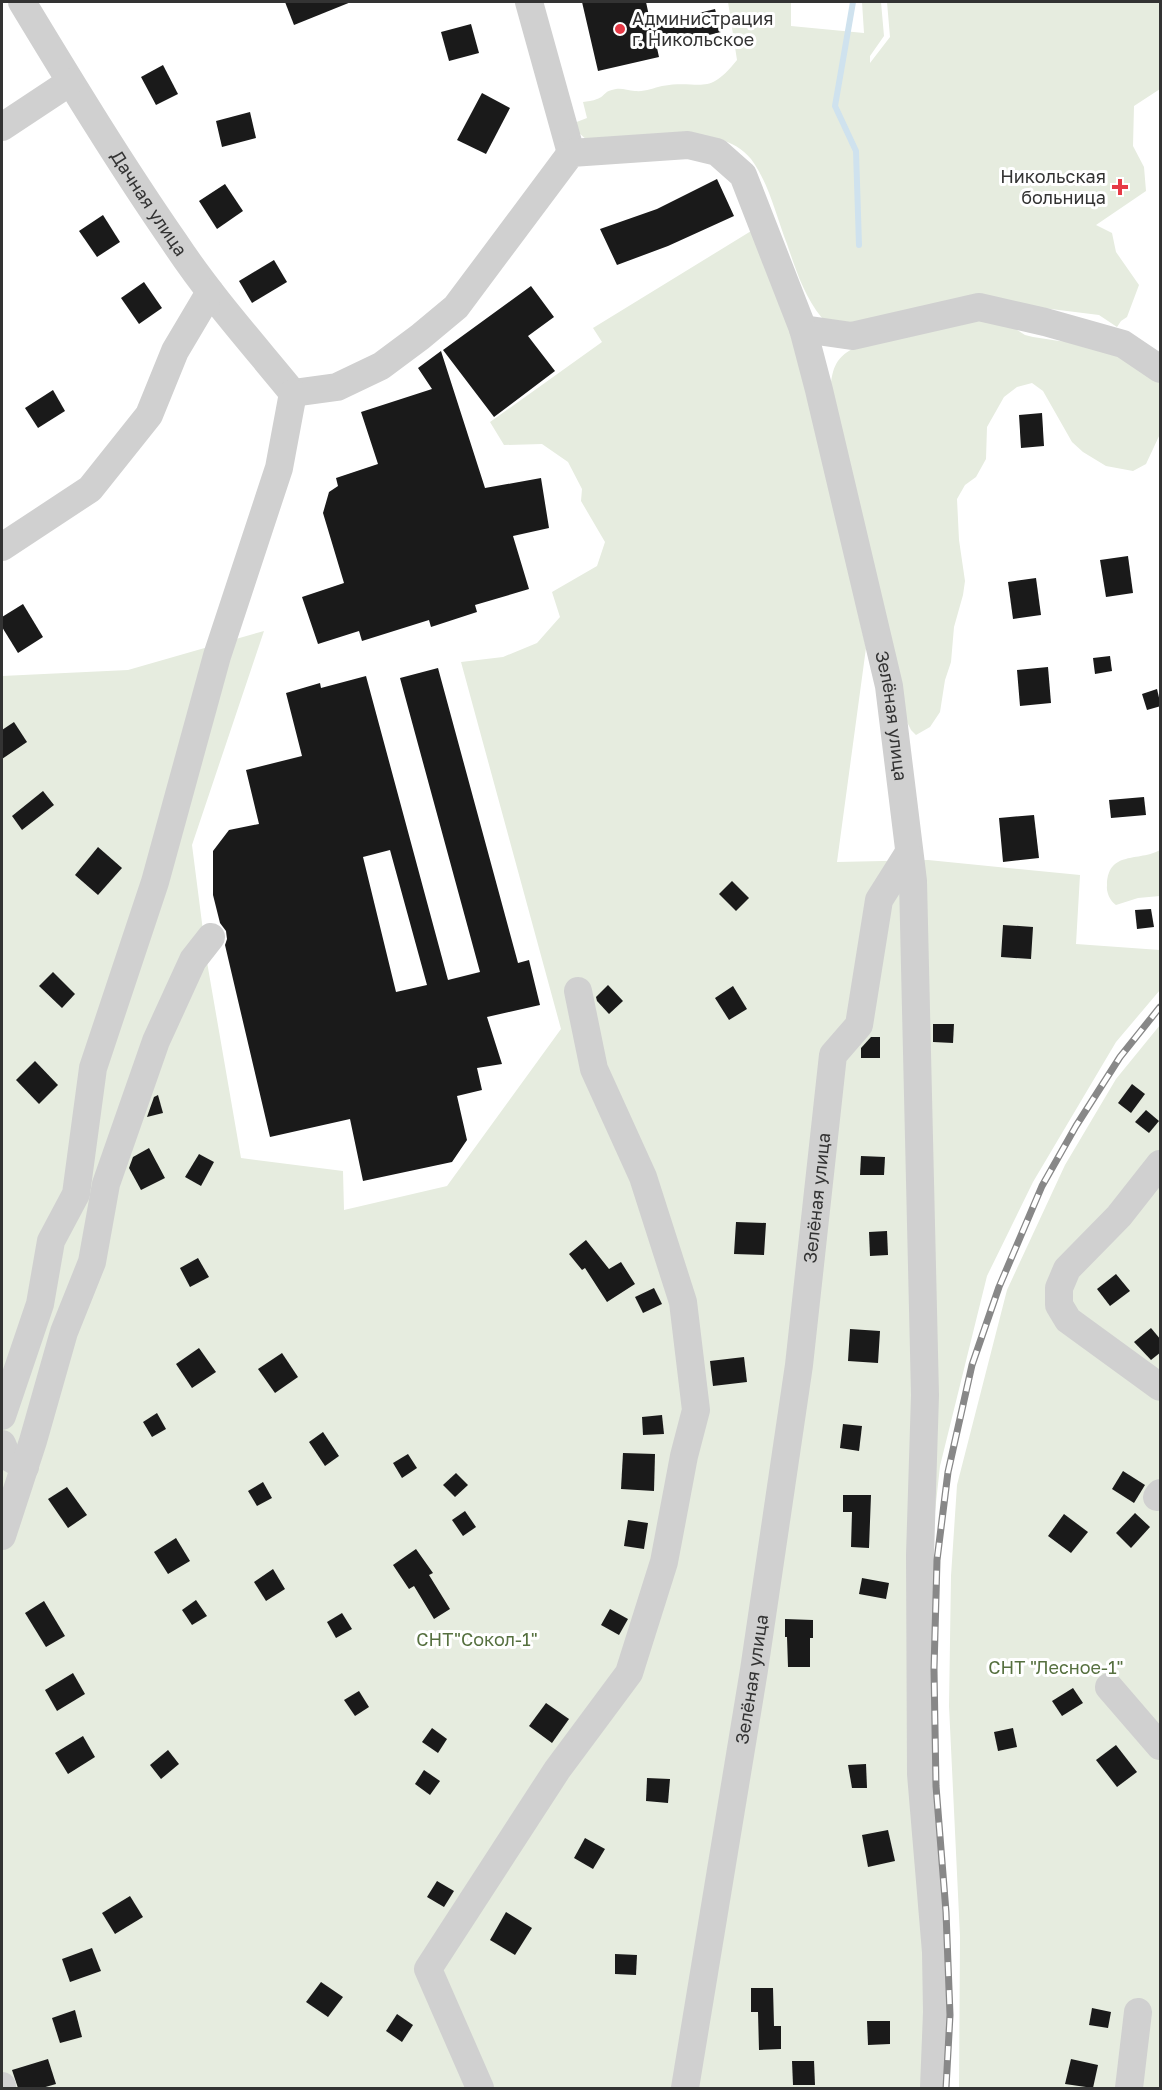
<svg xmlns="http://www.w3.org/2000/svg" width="1162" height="2090" font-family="'Golos Text',sans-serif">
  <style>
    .green { fill: #e6ecdf }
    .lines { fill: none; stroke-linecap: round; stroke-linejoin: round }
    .stream { stroke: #cfe2ee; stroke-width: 6 }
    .building { fill: #1a1a1a; fill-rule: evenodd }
    .minor { stroke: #d0d0d0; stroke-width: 28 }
    .rail-casing { stroke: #888; stroke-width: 7 }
    .rail { stroke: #fff; stroke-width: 4.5; stroke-dasharray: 14; stroke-linecap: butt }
    .poi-dot { fill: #e63946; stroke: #fff; stroke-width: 2 }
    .labels { text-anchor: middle; stroke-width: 6; stroke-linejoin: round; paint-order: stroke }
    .poi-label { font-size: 18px; fill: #333; stroke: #fff; text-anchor: start }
    .street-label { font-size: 18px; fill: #333; stroke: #fff }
    .park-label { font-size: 18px; fill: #56703f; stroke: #fff }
  </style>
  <rect width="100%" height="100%" fill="#fff"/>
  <g class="green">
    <path d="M728 2H791V26L864 33 862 2H881L884 36 870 56V63L890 37 887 2H1160V89L1134 106 1133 146 1144 167 1146 191 1096 225 1112 233 1116 252 1139 285 1127 317 1121 321 1117 327 1099 315 1043 308 854 326 822 318C804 296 796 270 787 244 776 216 769 183 751 159 719 119 633 137 588 141L578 132 574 123 587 118 583 102C587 101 593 101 597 99 606 96 603 91 616 89 623 88 628 91 635 91 645 92 653 88 662 86 701 79 707 98 737 60Z"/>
    <path d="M756 228 792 324 866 648 837 862 928 860 1080 875 1076 944 1160 950V990L1116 1042 1033 1182 987 1276 940 1466 927 1585 941 2088H2V676L128 670 264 631 192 845 207 962 241 1158 343 1171 344 1210 447 1186 561 1029 461 662 503 657 537 643 560 617 552 592 597 566 605 542 581 501 582 489 568 462 542 444 504 445 490 422 602 342 593 328Z"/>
    <path d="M977 314 1003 321 1025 335 1033 337 1059 341 1100 343 1160 377V434L1146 464 1133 471 1106 466 1083 452 1072 442 1043 391 1032 383 1017 387 1004 397 987 427 986 459 976 477 965 485 957 499 959 540 965 581 963 595 954 627 951 662 945 680 940 712 930 727 916 735 911 730 901 710 830 392C832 371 834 358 854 348Z"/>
    <path d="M1160 850V896L1138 898 1116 905C1110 901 1106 892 1107 885 1108 850 1139 862 1160 850Z"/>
    <path d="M1160 1025V2088H959L960 1936 949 1706 951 1576 957 1485 1007 1290 1065 1165 1116 1079Z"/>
  </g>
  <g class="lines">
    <path class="stream" d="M853 2 835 106 856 151 859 245"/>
  </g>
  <g class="building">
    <path d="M285 2H351L294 25Z"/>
    <path d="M582 2H646L651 25 715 9 721 32 657 48 659 57 598 71Z"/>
    <path d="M471 24 479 53 449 61 441 32Z"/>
    <path d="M163 65 178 94 156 105 141 77Z"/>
    <path d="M482 93 510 108 486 154 457 140Z"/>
    <path d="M250 112 256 138 222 147 216 121Z"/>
    <path d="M717 179 734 216 668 246 617 265 600 229 657 209Z"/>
    <path d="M225 184 243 211 217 229 199 201Z"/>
    <path d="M103 215 120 242 97 257 79 231Z"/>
    <path d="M274 260 287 282 252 303 239 281Z"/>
    <path d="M144 282 162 308 139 324 121 298Z"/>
    <path d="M531 286 554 317 528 336 555 371 494 417 443 350Z"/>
    <path d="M441 351 485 488 541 478 549 528 513 536 529 589 475 605 477 612 431 627 429 620 362 641 359 631 318 644 302 597 344 583 323 513 329 492 338 486 336 478 378 464 361 412 432 389 418 368Z"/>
    <path d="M53 390 65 411 38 428 25 408Z"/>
    <path d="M1042 413 1044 446 1021 448 1019 415Z"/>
    <path d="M1128 556 1133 593 1106 597 1100 560Z"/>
    <path d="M1036 578 1041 615 1013 619 1008 582Z"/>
    <path d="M23 604 43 637 18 653 2 627V617Z"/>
    <path d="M1110 656 1112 671 1095 674 1093 658Z"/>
    <path d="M1048 667 1051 703 1020 706 1017 670Z"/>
    <path d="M438 668 518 963 529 960 540 1005 487 1017 502 1064 477 1068 482 1090 457 1096 467 1140 452 1162 363 1181 350 1119 270 1137 225 945 227 939 226 931 220 923 213 895V851L229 830 259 824 246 770 302 756 286 693 320 683 321 688 366 676 448 980 480 972 400 678ZM390 850 427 985 396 992 363 857Z"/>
    <path d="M1157 689 1161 706 1147 710 1142 694Z"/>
    <path d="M14 722 27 742 2 759V730Z"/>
    <path d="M43 791 54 805 22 830 12 816Z"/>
    <path d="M1144 797 1146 815 1111 818 1109 800Z"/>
    <path d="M1034 815 1039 858 1003 862 999 818Z"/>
    <path d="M98 847 122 868 98 895 75 875Z"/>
    <path d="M732 881 749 898 736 911 719 894Z"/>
    <path d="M1151 909 1154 927 1137 929 1135 910Z"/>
    <path d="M1003 925 1033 927 1031 959 1001 957Z"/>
    <path d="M53 972 75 994 62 1008 39 986Z"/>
    <path d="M608 985 623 1001 609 1014 597 1001 596 997Z"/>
    <path d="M733 986 747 1009 729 1020 715 998Z"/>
    <path d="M933 1024H954L953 1043 933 1042Z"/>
    <path d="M871 1037H880V1058H861V1048Z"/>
    <path d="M35 1061 58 1085 39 1104 16 1080Z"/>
    <path d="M1132 1084 1145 1094 1131 1113 1118 1103Z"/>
    <path d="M158 1095 163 1113 147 1117 154 1097Z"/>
    <path d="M1146 1110 1159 1121 1149 1133 1135 1122Z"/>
    <path d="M149 1148 165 1178 141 1190 129 1168 133 1157Z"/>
    <path d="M199 1154 214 1162 201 1186 185 1177Z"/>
    <path d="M861 1156 885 1157 884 1175H860Z"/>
    <path d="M736 1222 766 1223 764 1255 734 1254Z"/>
    <path d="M887 1231 888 1255 870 1256 869 1232Z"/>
    <path d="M586 1240 609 1269 621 1262 635 1284 607 1302 585 1268 582 1270 569 1254Z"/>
    <path d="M198 1258 209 1277 190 1287 180 1268Z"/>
    <path d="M1116 1274 1130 1291 1110 1306 1097 1289Z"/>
    <path d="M654 1288 662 1304 643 1313 635 1297Z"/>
    <path d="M1151 1328 1161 1340V1352L1151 1360 1134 1342Z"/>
    <path d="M850 1329 880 1331 878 1363 848 1361Z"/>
    <path d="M199 1348 216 1372 192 1388 176 1364Z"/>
    <path d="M282 1353 298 1377 275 1393 258 1369Z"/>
    <path d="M744 1357 747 1382 713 1386 710 1361Z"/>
    <path d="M157 1413 166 1429 152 1437 143 1422Z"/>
    <path d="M662 1415 664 1434 643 1435 642 1417Z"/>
    <path d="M843 1424 862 1426 859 1451 840 1448Z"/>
    <path d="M323 1432 339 1456 325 1466 309 1442Z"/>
    <path d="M623 1453 655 1454 654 1491 621 1489Z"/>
    <path d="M408 1454 417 1468 402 1478 393 1463Z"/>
    <path d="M1123 1471 1145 1485 1134 1503 1112 1489Z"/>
    <path d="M456 1473 468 1485 455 1497 443 1485Z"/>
    <path d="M263 1482 272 1498 257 1506 248 1491Z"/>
    <path d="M67 1487 87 1515 68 1528 48 1499Z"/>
    <path d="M843 1495H871L869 1548 851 1547 852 1512H843Z"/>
    <path d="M465 1511 476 1527 463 1536 452 1520Z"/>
    <path d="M1135 1513 1150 1527 1131 1548 1116 1533Z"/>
    <path d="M1064 1514 1088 1532 1071 1553 1048 1536Z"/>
    <path d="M628 1520 648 1523 644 1549 624 1546Z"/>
    <path d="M176 1538 190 1561 168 1574 154 1552Z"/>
    <path d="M416 1549 433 1573 429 1575 450 1609 434 1619 414 1586 409 1589 393 1565Z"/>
    <path d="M273 1569 285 1589 266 1601 254 1582Z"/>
    <path d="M862 1578 889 1583 886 1599 859 1594Z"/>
    <path d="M196 1600 207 1616 192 1625 182 1610Z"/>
    <path d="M44 1601 65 1636 46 1647 25 1613Z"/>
    <path d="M610 1609 628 1619 619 1635 601 1625Z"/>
    <path d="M342 1613 352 1629 336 1638 327 1622Z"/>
    <path d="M785 1619 813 1620V1638H810V1667H788L787 1637H785Z"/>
    <path d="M73 1673 85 1694 57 1711 45 1690Z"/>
    <path d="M1073 1688 1083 1703 1062 1716 1052 1701Z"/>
    <path d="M359 1691 369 1707 355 1716 344 1700Z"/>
    <path d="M546 1703 569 1719 552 1743 529 1726Z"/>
    <path d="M432 1728 447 1739 438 1753 422 1742Z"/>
    <path d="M1013 1728 1017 1747 998 1751 994 1732Z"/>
    <path d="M83 1736 95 1757 68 1774 55 1753Z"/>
    <path d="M1116 1745 1137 1772 1117 1787 1096 1760Z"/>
    <path d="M168 1750 179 1764 161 1779 150 1765Z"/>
    <path d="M866 1764 867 1788H852L848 1765Z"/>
    <path d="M424 1770 440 1781 430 1795 415 1784Z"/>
    <path d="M647 1778 670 1779 668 1803 646 1801Z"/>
    <path d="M888 1830 895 1861 868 1867 862 1835Z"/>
    <path d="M585 1838 605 1849 593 1869 574 1858Z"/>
    <path d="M437 1881 454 1891 444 1907 427 1897Z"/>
    <path d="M130 1896 143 1917 115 1934 102 1913Z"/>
    <path d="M506 1912 532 1928 515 1955 490 1940Z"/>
    <path d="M92 1948 101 1971 70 1982 62 1959Z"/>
    <path d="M615 1954 637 1955 636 1975 615 1974Z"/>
    <path d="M321 1982 343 1997 328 2017 306 2002Z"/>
    <path d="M751 1988H773L774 2026H781V2049L759 2050 758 2012H751Z"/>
    <path d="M1092 2008 1111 2012 1108 2028 1089 2025Z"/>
    <path d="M75 2010 82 2037 60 2043 52 2018Z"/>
    <path d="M397 2014 413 2025 402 2042 386 2031Z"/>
    <path d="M867 2021H890V2044L868 2045Z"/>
    <path d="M48 2059 56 2084 42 2088H18L12 2070Z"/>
    <path d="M1071 2059 1098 2065 1093 2088 1065 2084Z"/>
    <path d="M792 2061H814L815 2085H793Z"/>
  </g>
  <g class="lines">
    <g class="minor">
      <path id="s1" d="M22 2C71 83 121 165 175 243 210 296 253 344 293 393"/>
      <path d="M529 2 571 153"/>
      <path d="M2 127 70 82"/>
      <path d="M803 329 852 336 979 307 1045 322 1123 344 1160 369"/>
      <path id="s2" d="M293 393 337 387 381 366 420 337 456 307 571 153 688 145 717 152 743 175 803 329 819 390 889 686 913 881 925 1395 920 1555 921 1774 936 1952 937 2012 934 2088"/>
      <path d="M2 547 90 489 149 415 175 351 210 292"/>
      <path d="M1160 1164 1119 1216 1067 1269 1059 1288V1305L1068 1320 1160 1387"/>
      <path d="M2 1416 40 1304 51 1241 76 1194 93 1068 155 882 217 656 279 468 293 393"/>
      <path d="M2 1444 7 1456 25 1467"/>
      <path d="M1157 1497 1160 1493"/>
      <path d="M2 1536 33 1441 64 1332 92 1262 106 1184 156 1041 193 960 211 937"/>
      <path d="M1109 1687 1160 1746"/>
      <path d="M2 2086V2088"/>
      <path d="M480 2088 428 1969 557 1770 629 1673 664 1562 684 1456 696 1410 683 1302 643 1177 594 1069 578 991"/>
      <path id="s3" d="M685 2088 754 1670 799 1365 833 1055 859 1025 879 900 908 854"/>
      <path d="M1129 2088 1138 2012"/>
    </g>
    <defs>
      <path id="rail" d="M946 2088 950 2015 946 1912 936 1786 934 1669 937 1560 948 1472 972 1365 999 1287 1042 1186 1076 1126 1120 1057 1160 1007"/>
    </defs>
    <use href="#rail" class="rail-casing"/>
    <use href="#rail" class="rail"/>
  </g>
  <g class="poi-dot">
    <circle cx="620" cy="29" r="6"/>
    <path d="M1117 178h6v6h6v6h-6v6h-6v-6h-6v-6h6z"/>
  </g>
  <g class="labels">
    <g class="poi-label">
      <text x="632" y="25">Администрация<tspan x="632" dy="21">г. Никольское</tspan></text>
      <text x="1106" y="183" text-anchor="end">Никольская<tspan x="1106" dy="21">больница</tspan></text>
    </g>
    <g class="street-label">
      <text dy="6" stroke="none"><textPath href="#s1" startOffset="238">Дачная улица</textPath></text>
      <text dy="6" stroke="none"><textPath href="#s2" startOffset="1125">Зелёная улица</textPath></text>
      <text dy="6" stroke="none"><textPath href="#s3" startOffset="900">Зелёная улица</textPath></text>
      <text dy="6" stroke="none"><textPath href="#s3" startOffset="414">Зелёная улица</textPath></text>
    </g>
    <g class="park-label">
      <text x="477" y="1646">СНТ"Сокол-1"</text>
      <text x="1056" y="1674">СНТ "Лесное-1"</text>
    </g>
  </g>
  <rect width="1162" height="2090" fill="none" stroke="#333333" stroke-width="6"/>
</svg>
